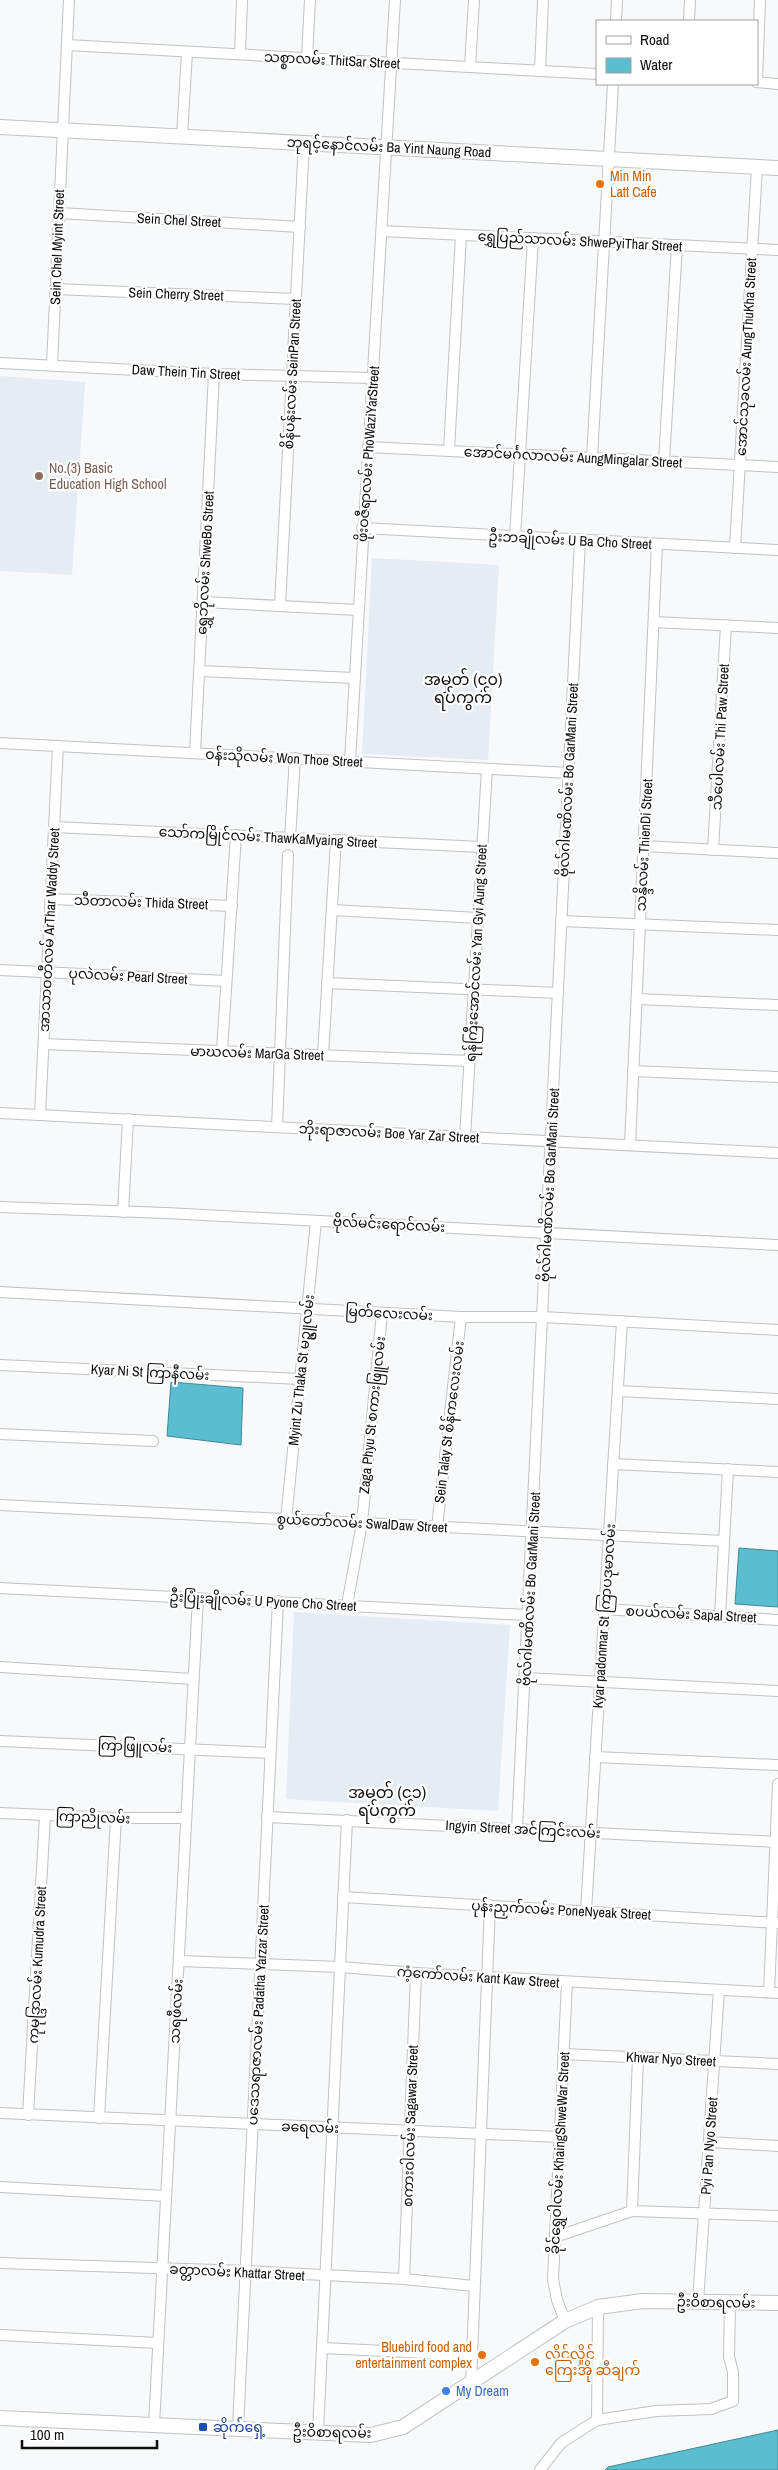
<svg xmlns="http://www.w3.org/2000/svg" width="778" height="2470" font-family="'Archivo Narrow','Noto Sans Myanmar',sans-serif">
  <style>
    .built { fill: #e6ecf3 }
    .water { fill: #5abdd0; stroke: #438896 }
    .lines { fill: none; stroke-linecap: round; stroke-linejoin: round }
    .minor-casing { stroke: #c1c2c3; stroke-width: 12 }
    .major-casing { stroke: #c1c2c3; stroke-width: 16 }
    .minor { stroke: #fff; stroke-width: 10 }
    .major { stroke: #fff; stroke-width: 14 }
    .food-dot { fill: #e8710a; stroke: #fff; stroke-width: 2 }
    .education-dot { fill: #8d6e63; stroke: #fff; stroke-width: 2 }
    .shop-dot { fill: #3f7fe0; stroke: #fff; stroke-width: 2 }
    .transit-dot { fill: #1a4fb4; stroke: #fff; stroke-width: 2 }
    .labels { text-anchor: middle; stroke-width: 4.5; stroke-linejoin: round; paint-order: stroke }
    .street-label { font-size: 14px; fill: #0e0e0f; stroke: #fff }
    .food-label { font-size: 14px; fill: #c56008; stroke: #fff; text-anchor: start }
    .education-label { font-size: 14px; fill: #785e54; stroke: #fff; text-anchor: start }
    .shop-label { font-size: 14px; fill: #366cbe; stroke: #fff; text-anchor: start }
    .transit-label { font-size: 14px; fill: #164399; stroke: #fff; text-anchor: start }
    .quarter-label { font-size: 16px; fill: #0e0e0f; stroke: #fff }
  </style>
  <rect width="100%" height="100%" fill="#f8f9fa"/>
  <g class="built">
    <path d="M0 376 85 382 72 575 0 571Z"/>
    <path d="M372 558 499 565 488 760 362 754Z"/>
    <path d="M294 1612 510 1625 498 1811 286 1799Z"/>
  </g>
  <g class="water">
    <path d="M171 1382 243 1388 241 1445 167 1436Z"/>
    <path d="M739 1548 778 1551V1607L735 1604Z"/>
    <path d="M778 2430V2470H605L608 2467Z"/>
  </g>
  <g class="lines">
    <defs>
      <g id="minor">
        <path d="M616 21 617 0"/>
        <path d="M689 21 690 0"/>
        <path d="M67 45 597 74"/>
        <path d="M240 54 242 0"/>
        <path d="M307 58 310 0"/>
        <path d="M470 67 474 0"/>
        <path d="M540 71 543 0"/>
        <path d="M757 82 760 0"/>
        <path d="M757 82 778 84"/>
        <path d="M182 136 187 52"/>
        <path d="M59 213 300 227"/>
        <path d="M382 231 778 250"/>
        <path d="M55 289 296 299"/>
        <path d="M0 363 214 374 372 378"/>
        <path d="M52 365 69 0"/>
        <path d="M368 447 778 467"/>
        <path d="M449 450 461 235"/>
        <path d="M592 458 613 84"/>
        <path d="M664 461 677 245"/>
        <path d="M362 528 778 550"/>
        <path d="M515 537 533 238"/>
        <path d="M735 548 757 167"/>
        <path d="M203 602 358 610"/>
        <path d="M280 606 304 142"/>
        <path d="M654 622 778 628"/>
        <path d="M200 671 354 678"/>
        <path d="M0 743 569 773"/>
        <path d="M195 753 214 374"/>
        <path d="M350 761 395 0"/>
        <path d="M54 827 482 847"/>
        <path d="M290 838 295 758"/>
        <path d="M643 846 778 853"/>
        <path d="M713 850 726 625"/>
        <path d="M51 899 232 906"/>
        <path d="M332 910 478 918"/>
        <path d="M561 921 778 930"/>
        <path d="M0 970 226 981"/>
        <path d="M327 983 558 993"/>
        <path d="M637 999 778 1005"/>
        <path d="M44 1044 470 1061"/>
        <path d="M222 1051 236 835"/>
        <path d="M323 1055 336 840"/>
        <path d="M633 1071 778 1077"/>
        <path d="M0 1113 778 1153"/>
        <path d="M40 1115 58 746"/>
        <path d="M277 1127 288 855"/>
        <path d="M465 1137 487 769"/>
        <path d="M630 1145 657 544"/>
        <path d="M0 1207 166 1213 778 1245"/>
        <path d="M123 1212 128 1119"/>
        <path d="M0 1292 461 1317H543L778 1330"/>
        <path d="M0 1365 300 1379"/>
        <path d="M618 1391 778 1399"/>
        <path d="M0 1434 153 1441"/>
        <path d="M613 1464 778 1472"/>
        <path d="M0 1505 724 1541"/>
        <path d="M286 1520 316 1221"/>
        <path d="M437 1527 461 1317"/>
        <path d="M0 1588 526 1615"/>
        <path d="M347 1605 362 1523 382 1313"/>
        <path d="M604 1609 778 1620"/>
        <path d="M720 1616 728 1469"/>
        <path d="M0 1667 193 1679"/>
        <path d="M525 1678 778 1691"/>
        <path d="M0 1741 270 1753"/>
        <path d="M595 1757 778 1765"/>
        <path d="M0 1813 116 1818H186"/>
        <path d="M267 1817 778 1842"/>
        <path d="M517 1829 580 540"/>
        <path d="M343 1897 778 1923"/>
        <path d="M586 1911 622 1321"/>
        <path d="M179 1961 340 1967 416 1973 778 1993"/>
        <path d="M769 1992 778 1784"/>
        <path d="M563 2054 778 2064"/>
        <path d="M0 2113 559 2137"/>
        <path d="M28 2115 45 1816"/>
        <path d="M99 2118 116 1818"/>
        <path d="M709 2142 778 2146"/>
        <path d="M0 2187 166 2196"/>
        <path d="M632 2211 638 2058"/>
        <path d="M555 2237 632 2211 778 2216"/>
        <path d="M0 2263 246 2271 404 2279 474 2286"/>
        <path d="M404 2279 416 1973"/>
        <path d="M698 2302 719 1990"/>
        <path d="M598 2307 597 2420 656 2411 711 2409 733 2401V2372L729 2357 730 2303"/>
        <path d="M565 2321 557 2300 553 2279 567 1982"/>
        <path d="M0 2335 158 2343"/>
        <path d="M322 2348 471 2355"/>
        <path d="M471 2383 490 1905"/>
        <path d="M154 2425 198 1598"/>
        <path d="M238 2428 278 1601"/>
        <path d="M318 2432 347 1820"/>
        <path d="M540 2470 561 2443 597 2420"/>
      </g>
      <g id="major">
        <path d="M0 127 778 168"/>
        <path d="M0 2418 371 2435 403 2427 565 2321 598 2307 643 2301 778 2303"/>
      </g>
    </defs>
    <use href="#minor" class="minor-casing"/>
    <use href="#major" class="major-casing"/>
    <use href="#minor" class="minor"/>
    <use href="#major" class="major"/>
  </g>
  <g class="food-dot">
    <circle cx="600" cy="184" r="5"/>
    <circle cx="482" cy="2355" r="5"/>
    <circle cx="535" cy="2362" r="5"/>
  </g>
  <circle class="education-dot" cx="39" cy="476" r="5"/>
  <circle class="shop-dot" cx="446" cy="2391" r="5"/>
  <rect class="transit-dot" x="198" y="2422" width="10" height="10" rx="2.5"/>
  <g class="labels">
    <g class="street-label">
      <text transform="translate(332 60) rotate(3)" y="5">သစ္စာလမ်း ThitSar Street</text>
      <text transform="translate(389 147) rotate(3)" y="5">ဘုရင့်နောင်လမ်း Ba Yint Naung Road</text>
      <text transform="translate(179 220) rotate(3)" y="5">Sein Chel Street</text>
      <text transform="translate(580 241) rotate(3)" y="5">ရွှေပြည်သာလမ်း ShwePyiThar Street</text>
      <text transform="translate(57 247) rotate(-88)" y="5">Sein Chel Myint Street</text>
      <text transform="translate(176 294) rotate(2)" y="5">Sein Cherry Street</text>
      <text transform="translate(746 357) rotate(-87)" y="5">အောင်သုခလမ်း AungThuKha Street</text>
      <text transform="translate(186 372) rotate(3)" y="5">Daw Thein Tin Street</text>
      <text transform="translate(292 374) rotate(-87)" y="5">စိန်ပန်းလမ်း SeinPan Street</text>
      <text transform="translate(368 454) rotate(-86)" y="5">ဖိုးဝဇီရာလမ်း PhoWaziYarStreet</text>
      <text transform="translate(573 457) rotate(3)" y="5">အောင်မင်္ဂလာလမ်း AungMingalar Street</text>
      <text transform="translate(570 540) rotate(3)" y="5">ဦးဘချိုလမ်း U Ba Cho Street</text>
      <text transform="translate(205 563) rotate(-87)" y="5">ရွှေဘိုလမ်း ShweBo Street</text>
      <text transform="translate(720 737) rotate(-87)" y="5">သီပေါလမ်း Thi Paw Street</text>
      <text transform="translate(284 758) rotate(3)" y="5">ဝန်းသိုလမ်း Won Thoe Street</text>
      <text transform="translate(568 780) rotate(-87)" y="5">ဗိုလ်ဂါမဏိလမ်း Bo GarMani Street</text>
      <text transform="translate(268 837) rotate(3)" y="5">သော်ကမြိုင်လမ်း ThawKaMyaing Street</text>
      <text transform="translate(644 845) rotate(-87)" y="5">သန္ဒိလမ်း ThienDi Street</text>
      <text transform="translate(141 902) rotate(2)" y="5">သီတာလမ်း Thida Street</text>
      <text transform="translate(49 930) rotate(-87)" y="5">အာသာဝတီလမ် ArThar Waddy Street</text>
      <text transform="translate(476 953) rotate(-87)" y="5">ရန်ကြီးအောင်လမ်း Yan Gyi Aung Street</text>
      <text transform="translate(128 976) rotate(3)" y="5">ပုလဲလမ်း Pearl Street</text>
      <text transform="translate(257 1053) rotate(2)" y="5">မာဃလမ်း MarGa Street</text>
      <text transform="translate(389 1133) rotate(3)" y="5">ဘိုးရာဇာလမ်း Boe Yar Zar Street</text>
      <text transform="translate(549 1185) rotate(-87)" y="5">ဗိုလ်ဂါမဏိလမ်း Bo GarMani Street</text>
      <text transform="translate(389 1224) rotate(3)" y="5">ဗိုလ်မင်းရောင်လမ်း</text>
      <text transform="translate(389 1313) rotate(3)" y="5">မြတ်လေးလမ်း</text>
      <text transform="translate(301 1370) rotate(-84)" y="5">Myint Zu Thaka St မဥ္ဇူလမ်း</text>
      <text transform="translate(150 1372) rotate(3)" y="5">Kyar Ni St ကြာနီလမ်း</text>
      <text transform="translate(372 1415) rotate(-84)" y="5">Zaga Phyu St စကားဖြူလမ်း</text>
      <text transform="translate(449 1422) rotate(-83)" y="5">Sein Talay St စိန်ကလေးလမ်း</text>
      <text transform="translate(362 1523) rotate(3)" y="5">စွယ်တော်လမ်း SwalDaw Street</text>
      <text transform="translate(530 1589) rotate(-87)" y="5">ဗိုလ်ဂါမဏိလမ်း Bo GarMani Street</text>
      <text transform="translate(263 1601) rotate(3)" y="5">ဦးပြုံးချိုလမ်း U Pyone Cho Street</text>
      <text transform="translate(691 1614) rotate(3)" y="5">စပယ်လမ်း Sapal Street</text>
      <text transform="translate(604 1616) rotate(-86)" y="5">Kyar padonmar St ကြာပဒုမာလမ်း</text>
      <text transform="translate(135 1746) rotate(2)" y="5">ကြာဖြူလမ်း</text>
      <text transform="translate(93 1817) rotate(2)" y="5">ကြာညိုလမ်း</text>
      <text transform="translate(523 1829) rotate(3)" y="5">Ingyin Street အင်ကြင်းလမ်း</text>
      <text transform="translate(561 1910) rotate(3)" y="5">ပုန်းညှက်လမ်း PoneNyeak Street</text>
      <text transform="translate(37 1965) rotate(-87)" y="5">ကုမုဒ္ဒြာလမ်း Kumudra Street</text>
      <text transform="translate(478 1977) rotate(4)" y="5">ကံ့ကော်လမ်း Kant Kaw Street</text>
      <text transform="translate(176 2011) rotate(-87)" y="5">သရဖီလမ်း</text>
      <text transform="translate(258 2015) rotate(-87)" y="5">ပဒေသရာဇာလမ်း Padatha Yarzar Street</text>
      <text transform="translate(671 2059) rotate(3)" y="5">Khwar Nyo Street</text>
      <text transform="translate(410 2126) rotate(-88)" y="5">စကားဝါလမ်း Sagawar Street</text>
      <text transform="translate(310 2127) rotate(2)" y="5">ခရေလမ်း</text>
      <text transform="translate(709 2146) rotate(-86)" y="5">Pyi Pan Nyo Street</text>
      <text transform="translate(559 2153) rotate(-87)" y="5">ခိုင်ရွှေဝါလမ်း KhaingShweWar Street</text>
      <text transform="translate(237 2272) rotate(3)" y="5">ခတ္တာလမ်း Khattar Street</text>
      <text transform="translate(716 2302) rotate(1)" y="5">ဦးဝိစာရလမ်း</text>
      <text transform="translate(332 2432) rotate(1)" y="5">ဦးဝိစာရလမ်း</text>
    </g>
    <g class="food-label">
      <text x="610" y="181">Min Min<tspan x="610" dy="16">Latt Cafe</tspan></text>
      <text x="472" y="2352" text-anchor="end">Bluebird food and<tspan x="472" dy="16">entertainment complex</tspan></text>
      <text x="545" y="2359">လှိုင်လှိုင်<tspan x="545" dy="16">ကြေးအို ဆီချက်</tspan></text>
    </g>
    <g class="education-label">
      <text x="49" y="473">No.(3) Basic<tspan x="49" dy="16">Education High School</tspan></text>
    </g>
    <g class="shop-label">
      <text x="456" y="2396">My Dream</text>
    </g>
    <g class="transit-label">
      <text x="213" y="2432">ဆိုက်ရှေ့</text>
    </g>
    <g class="quarter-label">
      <text x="463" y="685">အမှတ် (၄၀)<tspan x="463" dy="18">ရပ်ကွက်</tspan></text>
      <text x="387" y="1798">အမှတ် (၄၁)<tspan x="387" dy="18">ရပ်ကွက်</tspan></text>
    </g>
  </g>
  <rect x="596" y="20" width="162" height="65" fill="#ffffff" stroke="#9f9f9f"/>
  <rect x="606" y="36" width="25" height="8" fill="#ffffff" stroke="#9f9f9f"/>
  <text x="640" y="45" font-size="15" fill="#0e0e0f">Road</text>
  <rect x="606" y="58" width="25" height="15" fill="#5abdd0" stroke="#9f9f9f"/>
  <text x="640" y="70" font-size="15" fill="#0e0e0f">Water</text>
  <path d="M22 2440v8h135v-8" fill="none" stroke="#0e0e0f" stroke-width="2.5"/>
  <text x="30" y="2440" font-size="15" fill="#0e0e0f" stroke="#ffffff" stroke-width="4" paint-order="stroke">100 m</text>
</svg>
